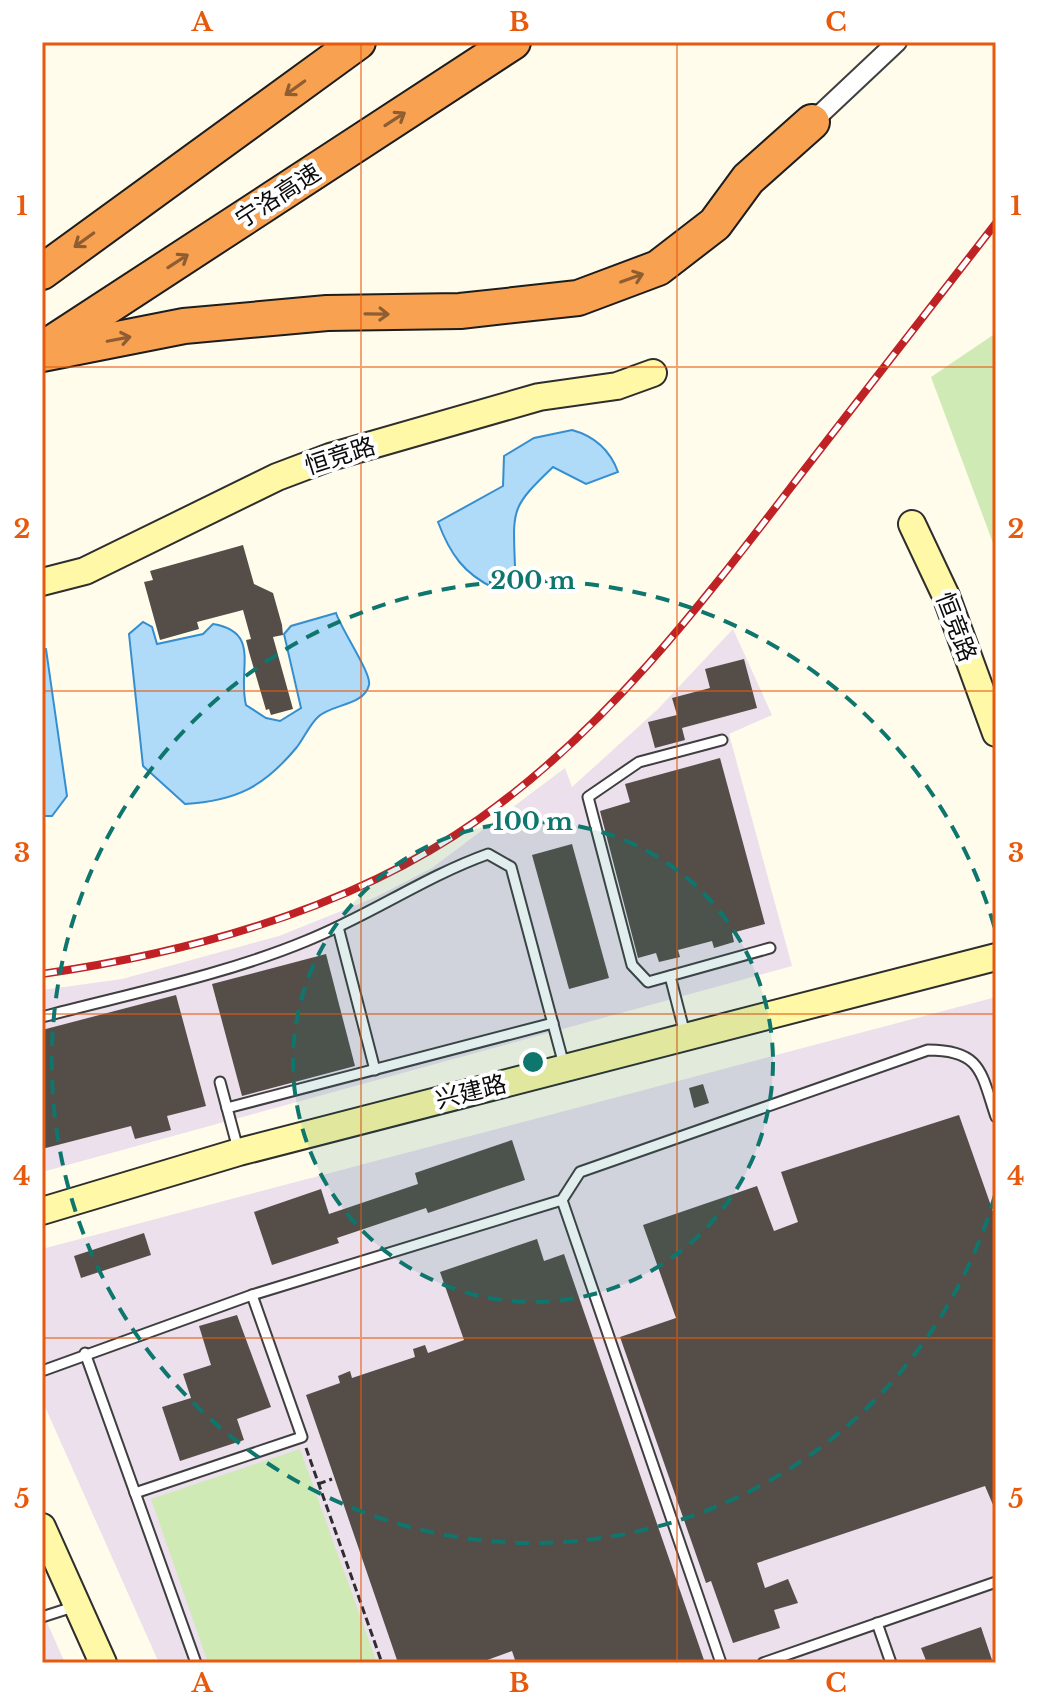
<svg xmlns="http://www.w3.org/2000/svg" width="1038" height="1705" font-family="'Libre Baskerville','Noto Sans SC',serif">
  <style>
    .industrial { fill: #ebe0ec }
    .green { fill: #cfeab5 }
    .water { fill: #afdaf8; stroke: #348ed0; stroke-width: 2 }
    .building { fill: #554e48 }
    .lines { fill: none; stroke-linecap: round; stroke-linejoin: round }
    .lane-casing { stroke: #3f3f3f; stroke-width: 13 }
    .street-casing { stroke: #3f3f3f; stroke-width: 22 }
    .secondary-casing { stroke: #2e2e2e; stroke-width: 30 }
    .highway-casing { stroke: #1d1d1d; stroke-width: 38 }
    .path { stroke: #2e2e2e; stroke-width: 3; stroke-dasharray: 8 4; stroke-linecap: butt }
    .lane { stroke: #fff; stroke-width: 9 }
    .street { stroke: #fff; stroke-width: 18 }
    .secondary { stroke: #fff8a6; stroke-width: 26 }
    .highway { stroke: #f8a151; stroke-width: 34 }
    .rail-casing { stroke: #bf2125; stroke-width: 8 }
    .rail { stroke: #fff; stroke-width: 5; stroke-dasharray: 15; stroke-linecap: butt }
    .oneway { stroke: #8e5e32 }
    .grid { fill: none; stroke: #e8590c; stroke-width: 2; stroke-opacity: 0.55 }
    .ring { fill: none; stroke: #0f766e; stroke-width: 4; stroke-dasharray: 14 10 }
    .labels { text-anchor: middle; stroke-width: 8; stroke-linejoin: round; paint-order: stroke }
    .street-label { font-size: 24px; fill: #0c0c0c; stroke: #fff }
    .centre { fill: #0f766e; stroke: #fff; stroke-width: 4 }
    .ring-label { font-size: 24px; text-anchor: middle; font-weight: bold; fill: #0f766e; stroke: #fff; stroke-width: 8; stroke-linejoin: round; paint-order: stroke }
    .neatline { fill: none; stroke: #e8590c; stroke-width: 3 }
    .grid-label { font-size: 26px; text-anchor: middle; font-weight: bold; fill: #e8590c }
  </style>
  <rect width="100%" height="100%" fill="#fffceb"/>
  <g class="industrial">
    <path d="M733 629 772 715 729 734 792 966 42 1172V990L122 979 279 936 376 897 432 868 565 768 572 787 658 709Z"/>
    <path d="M996 997V1663H159L42 1400V1249Z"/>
    <path d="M42 1611 65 1663H42Z"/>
  </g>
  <g class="green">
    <path d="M996 333V551L931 377Z"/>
    <path d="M300 1449 377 1663H208L151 1499Z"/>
  </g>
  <g class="water">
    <path d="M572 430C594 436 610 450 618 472L586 484 553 467C510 508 513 509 515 567L494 588C464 574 450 554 438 522L503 486 504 456 534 438Z"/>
    <path d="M336 613C341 629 372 674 369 685 364 706 331 704 318 717 310 724 304 738 297 747 264 787 236 801 185 804L143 766 129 634 143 622 152 627 157 644 203 634 213 624C262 632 237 670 246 705L266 718 280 721 301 708 284 634 291 626Z"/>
    <path d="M42 648 46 649 67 796 52 816H42Z"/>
  </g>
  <g class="building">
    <path d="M243 545 254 584 273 593 282 625 283 635 273 637 293 709 271 715 269 709 266 710 249 652 246 640 251 639 243 610 197 622 199 629 160 640 144 582 153 580 150 571Z"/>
    <path d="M744 659 757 708 682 728 685 740 655 748 648 722 677 715 672 698 710 688 705 669Z"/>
    <path d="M720 758 765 924 732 933 734 942 714 948 712 941 678 950 680 957 659 962 656 953 638 958 600 811 630 802 625 784Z"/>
    <path d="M572 844 609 978 569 989 532 855Z"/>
    <path d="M326 954 355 1066 242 1096 212 984Z"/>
    <path d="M176 995 206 1106 167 1116 171 1130 135 1139 131 1126 42 1149V1030Z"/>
    <path d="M703 1084 709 1103 694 1108 689 1088Z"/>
    <path d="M959 1115 996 1220V1512L985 1486 757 1563 765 1588 788 1579 798 1603 774 1610 780 1628 733 1643 711 1581 706 1583 620 1337 676 1318 643 1225 757 1186 774 1231 798 1222 781 1172Z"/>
    <path d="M512 1140 525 1180 428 1213 426 1208 337 1238 339 1243 272 1265 254 1212 321 1189 329 1214 418 1184 415 1173Z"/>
    <path d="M144 1233 151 1255 81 1278 74 1256Z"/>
    <path d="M537 1239 544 1261 564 1254 705 1663H516L512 1651 479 1663H398L306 1395 340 1383 338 1376 350 1371 352 1378 415 1357 413 1349 425 1345 428 1353 464 1340 440 1272Z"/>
    <path d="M237 1315 271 1407 237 1419 244 1440 180 1461 162 1407 191 1398 183 1374 211 1365 199 1326Z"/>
    <path d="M981 1627 993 1663H927L921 1648Z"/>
  </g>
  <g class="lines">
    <defs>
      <g id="lane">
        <path d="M722 740 639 762 588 797 632 965 648 982 770 948"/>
        <path d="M338 927 375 1070"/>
        <path d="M670 976 685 1034"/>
        <path d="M42 1017C129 994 224 975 306 941 369 916 424 877 488 854L511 867 564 1065"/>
        <path d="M220 1082 238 1149"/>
        <path d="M227 1108 553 1023"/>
        <path d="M562 1200 721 1663"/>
        <path d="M85 1353 196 1663"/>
        <path d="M42 1371 252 1295 562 1200 580 1172 928 1050C982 1050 981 1073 996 1117"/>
        <path d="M135 1493 302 1437 252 1295"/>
        <path d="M42 1617 73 1607"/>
        <path d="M877 1623 891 1663"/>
        <path d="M763 1663 996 1582"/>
      </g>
      <path id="street" d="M812 122 897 42"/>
      <g id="secondary">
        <path d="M912 524 946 596 996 733"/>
        <path d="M42 582 85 571 277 477 330 457 539 397 617 386 653 373"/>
        <path d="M42 1211 239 1152 996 957"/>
        <path d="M42 1527 103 1663"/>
      </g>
      <g id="highway">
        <path d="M42 272 358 42"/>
        <path d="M49 345 513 42"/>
        <path d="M42 354 184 326 327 313 460 311 578 298 658 268 715 224 748 179 812 122"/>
      </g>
    </defs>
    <use href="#lane" class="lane-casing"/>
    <use href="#street" class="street-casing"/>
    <use href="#secondary" class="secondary-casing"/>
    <use href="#highway" class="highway-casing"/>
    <g class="path">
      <path d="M306 1448 382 1663"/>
      <path d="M318 1484 332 1479"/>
    </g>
    <use href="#lane" class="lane"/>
    <use href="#street" class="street"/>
    <use href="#secondary" class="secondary"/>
    <use href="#highway" class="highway"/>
    <defs>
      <path id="rail" d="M42 974C194 952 352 909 479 819 608 728 703 602 798 478 864 393 930 308 996 223"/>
    </defs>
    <use href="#rail" class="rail-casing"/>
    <use href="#rail" class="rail"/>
  </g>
  <defs><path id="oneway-shaft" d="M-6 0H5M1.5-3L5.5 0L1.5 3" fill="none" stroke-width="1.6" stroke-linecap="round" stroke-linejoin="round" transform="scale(2)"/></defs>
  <g class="oneway">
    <use href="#oneway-shaft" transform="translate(295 88) rotate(144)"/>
    <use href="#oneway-shaft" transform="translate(395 119) rotate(-33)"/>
    <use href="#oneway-shaft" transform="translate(84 240) rotate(144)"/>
    <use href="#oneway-shaft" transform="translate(178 261) rotate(-33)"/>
    <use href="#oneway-shaft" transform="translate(632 278) rotate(-20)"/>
    <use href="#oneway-shaft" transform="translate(377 314) rotate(1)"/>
    <use href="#oneway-shaft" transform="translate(119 339) rotate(-11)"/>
  </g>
  <path class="grid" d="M361 42V1663M677 42V1663M42 367H996M42 691H996M42 1014H996M42 1338H996"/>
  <circle cx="533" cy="1062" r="240" fill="#0f766e" fill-opacity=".12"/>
  <g class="ring">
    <circle cx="533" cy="1062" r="240"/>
    <path d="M995 1195A481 481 0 1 1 995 929"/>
  </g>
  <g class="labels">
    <g class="street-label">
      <text transform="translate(278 196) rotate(-33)" y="8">宁洛高速</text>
      <text transform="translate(340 456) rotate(-18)" y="8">恒竞路</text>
      <text transform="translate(956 627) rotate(69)" y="8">恒竞路</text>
      <text transform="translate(471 1092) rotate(-14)" y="8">兴建路</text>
    </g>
  </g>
  <circle cx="533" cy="1062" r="12" class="centre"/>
  <g class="ring-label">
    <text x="533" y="589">200 m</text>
    <text x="533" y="830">100 m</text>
  </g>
  <rect width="1038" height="1705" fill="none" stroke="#ffffff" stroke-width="88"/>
  <rect x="44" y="44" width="950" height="1617" class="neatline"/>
  <g class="grid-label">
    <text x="202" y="31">A</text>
    <text x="519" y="31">B</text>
    <text x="836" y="31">C</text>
    <text x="22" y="215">1</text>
    <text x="1016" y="215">1</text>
    <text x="22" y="538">2</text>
    <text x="1016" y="538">2</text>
    <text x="22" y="862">3</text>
    <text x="1016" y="862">3</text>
    <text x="22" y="1185">4</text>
    <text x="1016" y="1185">4</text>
    <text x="22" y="1508">5</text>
    <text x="1016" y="1508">5</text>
    <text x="202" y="1692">A</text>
    <text x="519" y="1692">B</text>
    <text x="836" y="1692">C</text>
  </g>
</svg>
